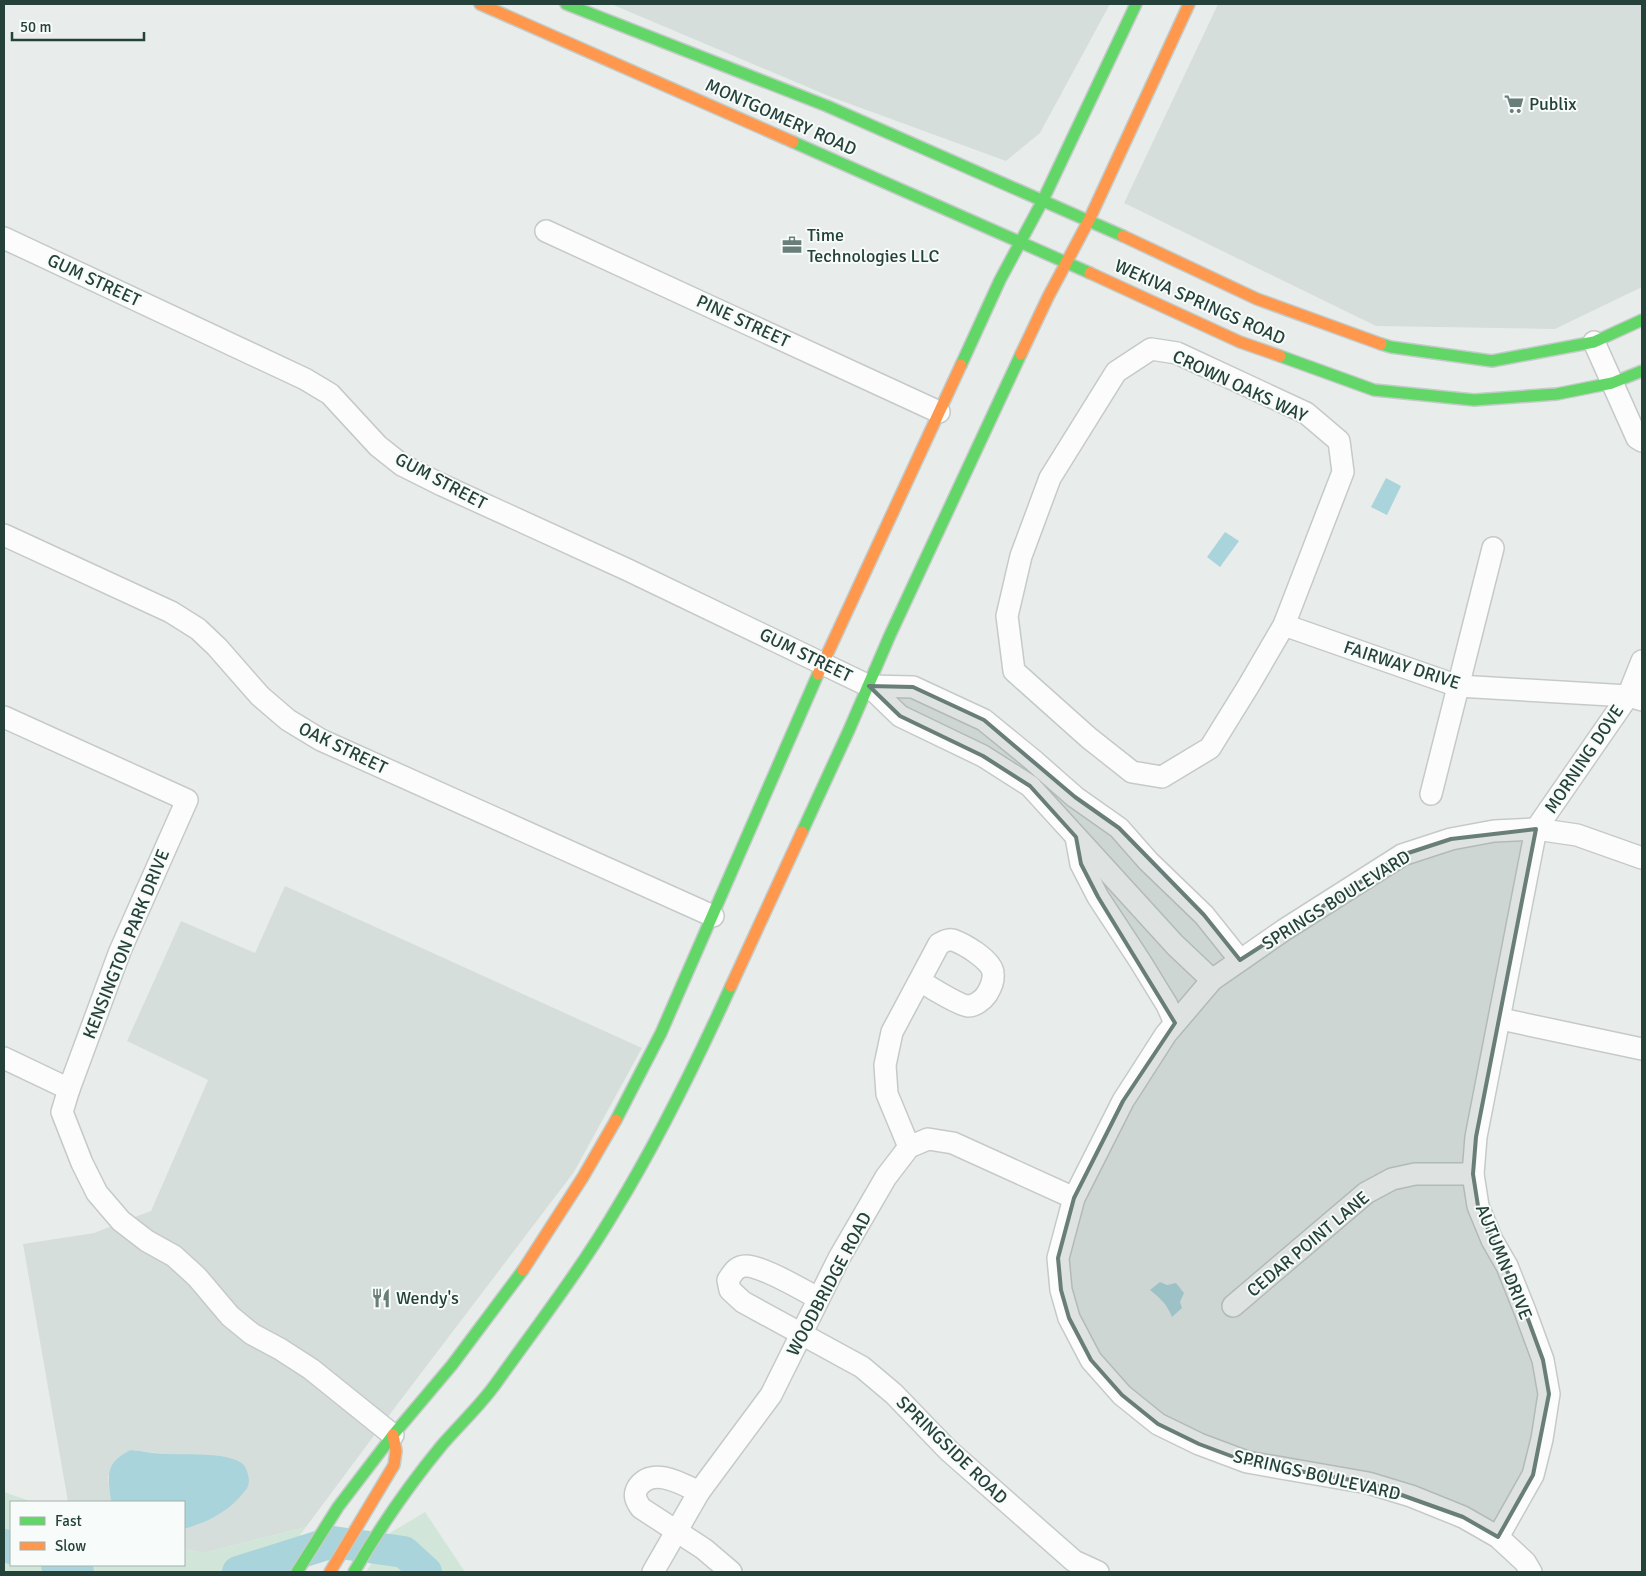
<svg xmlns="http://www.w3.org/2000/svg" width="1646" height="1576" font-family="Signika,sans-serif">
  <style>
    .built { fill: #d6dedb }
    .green { fill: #d1e6d8 }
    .water { fill: #a9d4db }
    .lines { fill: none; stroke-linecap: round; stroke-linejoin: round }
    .river { stroke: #a9d4db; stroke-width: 32 }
    .street-casing { stroke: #c5cac8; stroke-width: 24 }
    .fast-casing { stroke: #c3cbc8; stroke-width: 14 }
    .slow-casing { stroke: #c3cbc8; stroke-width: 14 }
    .street { stroke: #fcfcfc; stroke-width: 21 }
    .fast { stroke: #63d668; stroke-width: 11 }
    .slow { stroke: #ff974d; stroke-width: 11 }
    .marked { fill: #697e78; fill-opacity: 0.2; stroke: #697e78; stroke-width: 4; stroke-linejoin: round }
    .labels { text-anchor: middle; stroke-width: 4; stroke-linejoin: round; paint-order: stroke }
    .poi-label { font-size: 18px; fill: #24423a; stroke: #f7fbf9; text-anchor: start }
    .street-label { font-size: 18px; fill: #24423a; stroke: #f7fbf9 }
  </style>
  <rect width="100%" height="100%" fill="#e8edeb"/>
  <g class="built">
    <path d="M611 4H1110L1040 133 1006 161 831 97Z"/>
    <path d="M1218 4H1642V287L1555 329 1376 326 1124 203Z"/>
    <path d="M285 886 642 1048 574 1172 387 1418 257 1326 152 1233 132 1218 151 1211 208 1080 127 1041 181 921 255 953Z"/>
    <path d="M112 1226 120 1234 122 1233 169 1263 376 1433 306 1527 204 1553 184 1549V1529L200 1524 166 1454 131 1450 108 1476 111 1502H68L23 1244 94 1233Z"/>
  </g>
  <g class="green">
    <path d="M4 1492 33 1502H11V1565H184V1549L204 1553 306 1527 291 1547 276 1572H4Z"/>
    <path d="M425 1512 465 1572H366L390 1533Z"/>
  </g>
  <g class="water">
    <path d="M1386 478 1401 486 1387 515 1371 507Z"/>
    <path d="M1225 532 1239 541 1220 567 1207 557Z"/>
    <path d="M1160 1282 1167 1285 1176 1283 1184 1293 1180 1302 1182 1308 1172 1317C1167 1304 1160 1298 1150 1290Z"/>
    <path d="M131 1450C143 1451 156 1454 168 1454 188 1455 228 1452 243 1464 246 1467 247 1471 248 1475 250 1481 249 1487 244 1492 230 1511 206 1523 184 1529V1502H111C108 1476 104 1463 131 1450Z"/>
  </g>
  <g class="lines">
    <g class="river">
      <path d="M4 1545 11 1548"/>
      <path d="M57 1565 78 1572"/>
      <path d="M238 1572 333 1542 404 1552 426 1572"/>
    </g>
    <defs>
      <g id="street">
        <path d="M546 231 939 412"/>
        <path d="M4 238 305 379 330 394 378 446 402 465 442 485 628 570 869 686 900 716 983 756 1030 786 1175 945 1212 980"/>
        <path d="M1594 342 1637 438 1642 441"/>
        <path d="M1151 349 1177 353 1306 413 1339 441 1343 472 1284 625 1249 685 1210 748 1162 777 1132 772 1089 738 1014 671 1007 616 1021 556 1050 478 1116 372Z"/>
        <path d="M4 535 171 612 198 629 217 647 260 696 288 720 321 740 713 916"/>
        <path d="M1284 625 1458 686 1628 696 1642 700"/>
        <path d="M869 686 913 687 984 720 1033 760 1075 797 1119 828 1148 861 1204 915 1240 960"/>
        <path d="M4 717 187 800 120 951 69 1089 62 1112 82 1163 97 1193 121 1221 147 1241 174 1256 197 1277 230 1316 252 1334 280 1349 311 1369 393 1435"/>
        <path d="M1431 794 1493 548"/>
        <path d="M1076 837 1081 864 1098 897 1140 961 1167 1005 1175 1023"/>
        <path d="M1501 1019 1642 1049"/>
        <path d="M4 1058 69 1089"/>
        <path d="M909 1147 887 1094 885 1065 892 1032 939 944C943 942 947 939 953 940 964 944 992 960 993 973 994 981 991 987 987 994 983 1000 975 1006 968 1006 958 1005 930 987 920 981"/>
        <path d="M818 1298C802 1290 763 1266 746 1266 736 1266 733 1273 728 1280L730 1290 743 1302 862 1367 894 1394 948 1450 1074 1561 1098 1572"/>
        <path d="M1233 1306 1366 1193 1392 1179 1415 1174H1473"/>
        <path d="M699 1492C682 1484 653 1466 638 1487 633 1495 636 1501 641 1508L704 1549 731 1572"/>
        <path d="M1498 1537 1533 1475 1542 1439 1549 1394 1543 1360 1525 1311 1507 1266 1492 1240 1478 1206 1473 1174 1476 1137 1536 829 1628 696 1642 661"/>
        <path d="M653 1572 699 1492 771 1395 839 1258 886 1177 909 1147 928 1139 953 1143 1074 1198"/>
        <path d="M1531 1572 1525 1562 1498 1537 1463 1517 1411 1496 1368 1483 1247 1462 1199 1444 1158 1424 1122 1395 1091 1360 1069 1318 1061 1290 1058 1258 1074 1198 1123 1101 1166 1034 1212 980 1284 930 1402 855 1451 839 1494 831 1536 829 1577 835 1642 858"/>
      </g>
      <g id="fast">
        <path d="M566 4 827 106 1123 236"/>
        <path d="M793 142 1090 273"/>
        <path d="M1381 344 1391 347 1492 361 1594 342 1642 320"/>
        <path d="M1280 356 1374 390 1474 400 1557 394 1612 383 1642 371"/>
        <path d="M961 365 1000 280 1043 200 1136 4"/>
        <path d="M802 832 849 730 890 635 1021 354"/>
        <path d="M616 1120 661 1033 818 674"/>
        <path d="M297 1572 338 1507 393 1435 452 1365 523 1270"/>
        <path d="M354 1572C380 1527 409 1485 442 1445 460 1424 481 1405 497 1382 537 1326 580 1270 615 1211 659 1139 696 1063 731 986"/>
      </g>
      <g id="slow">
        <path d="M480 4 793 142"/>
        <path d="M1123 236 1257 299 1381 344"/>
        <path d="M1090 273 1240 342 1280 356"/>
        <path d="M1021 354 1048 297 1089 220 1189 4"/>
        <path d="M818 674 961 365"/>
        <path d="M731 986 802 832"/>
        <path d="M523 1270 583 1177 616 1120"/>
        <path d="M330 1572 394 1465 396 1451 393 1435"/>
      </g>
    </defs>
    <use href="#street" class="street-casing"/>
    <use href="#fast" class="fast-casing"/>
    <use href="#slow" class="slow-casing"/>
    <use href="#street" class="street"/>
    <use href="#fast" class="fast"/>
    <use href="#slow" class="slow"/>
  </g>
  <path class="marked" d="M869 686 913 687 984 720 1075 797 1119 828 1204 915 1240 960 1402 855 1451 839 1536 829 1476 1137 1473 1174 1478 1206 1525 1311 1543 1360 1549 1394 1533 1475 1498 1537 1463 1517 1368 1483 1247 1462 1199 1444 1158 1424 1122 1395 1091 1360 1069 1318 1061 1290 1058 1258 1074 1198 1123 1101 1175 1023 1098 897 1081 864 1076 837 1030 786 983 756 900 716Z"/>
  <defs>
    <symbol id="supermarket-bare" viewBox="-9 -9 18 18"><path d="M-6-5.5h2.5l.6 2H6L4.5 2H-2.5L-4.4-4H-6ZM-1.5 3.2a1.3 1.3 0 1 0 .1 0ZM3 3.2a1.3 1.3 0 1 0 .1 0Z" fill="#697e78" stroke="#f7fbf9" stroke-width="2.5" paint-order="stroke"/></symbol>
    <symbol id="office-bare" viewBox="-9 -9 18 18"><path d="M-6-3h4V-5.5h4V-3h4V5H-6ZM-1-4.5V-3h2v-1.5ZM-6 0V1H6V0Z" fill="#697e78" stroke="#f7fbf9" stroke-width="2.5" paint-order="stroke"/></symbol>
    <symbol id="restaurant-bare" viewBox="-9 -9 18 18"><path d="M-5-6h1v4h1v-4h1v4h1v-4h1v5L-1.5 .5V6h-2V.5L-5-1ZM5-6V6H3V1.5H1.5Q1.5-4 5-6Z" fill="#697e78" stroke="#f7fbf9" stroke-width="2.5" paint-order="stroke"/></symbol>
  </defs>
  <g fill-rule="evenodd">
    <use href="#supermarket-bare" x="1500" y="90" width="28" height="28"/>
    <use href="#office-bare" x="778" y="231" width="28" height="28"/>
    <use href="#restaurant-bare" x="367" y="1284" width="28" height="28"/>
  </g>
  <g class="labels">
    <g class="poi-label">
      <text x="1529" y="110">Publix</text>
      <text x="807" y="241">Time<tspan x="807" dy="21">Technologies LLC</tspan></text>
      <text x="396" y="1304">Wendy's</text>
    </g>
    <g class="street-label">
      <text transform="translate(781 117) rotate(24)" y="6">MONTGOMERY ROAD</text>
      <text transform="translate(94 280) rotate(25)" y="6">GUM STREET</text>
      <text transform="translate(1200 302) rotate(24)" y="6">WEKIVA SPRINGS ROAD</text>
      <text transform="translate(743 321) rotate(25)" y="6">PINE STREET</text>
      <text transform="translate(1240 386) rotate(25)" y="6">CROWN OAKS WAY</text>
      <text transform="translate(441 481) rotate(28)" y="6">GUM STREET</text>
      <text transform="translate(806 655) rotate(26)" y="6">GUM STREET</text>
      <text transform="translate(1402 665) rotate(18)" y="6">FAIRWAY DRIVE</text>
      <text transform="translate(343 748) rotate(26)" y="6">OAK STREET</text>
      <text transform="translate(1584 759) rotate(-56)" y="6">MORNING DOVE</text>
      <text transform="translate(1336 900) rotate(-32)" y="6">SPRINGS BOULEVARD</text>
      <text transform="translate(126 944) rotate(-68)" y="6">KENSINGTON PARK DRIVE</text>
      <text transform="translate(1308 1244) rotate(-40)" y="6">CEDAR POINT LANE</text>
      <text transform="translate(1504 1262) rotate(68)" y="6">AUTUMN DRIVE</text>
      <text transform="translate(829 1284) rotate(-62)" y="6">WOODBRIDGE ROAD</text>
      <text transform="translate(952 1450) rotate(44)" y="6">SPRINGSIDE ROAD</text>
      <text transform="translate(1317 1475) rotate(13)" y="6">SPRINGS BOULEVARD</text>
    </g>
  </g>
  <rect width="1646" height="1576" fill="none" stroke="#24423a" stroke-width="10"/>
  <rect x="10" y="1501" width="175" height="65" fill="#f7fbf9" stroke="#a3b1ad"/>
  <rect x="20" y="1517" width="25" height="8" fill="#63d668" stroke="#a3b1ad"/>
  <text x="55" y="1526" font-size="15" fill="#24423a">Fast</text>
  <rect x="20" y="1542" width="25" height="8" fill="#ff974d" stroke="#a3b1ad"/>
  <text x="55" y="1551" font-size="15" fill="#24423a">Slow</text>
  <path d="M12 32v8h132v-8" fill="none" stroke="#24423a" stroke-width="2.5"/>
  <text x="20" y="32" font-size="15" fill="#24423a" stroke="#f7fbf9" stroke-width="4" paint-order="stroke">50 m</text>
</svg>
